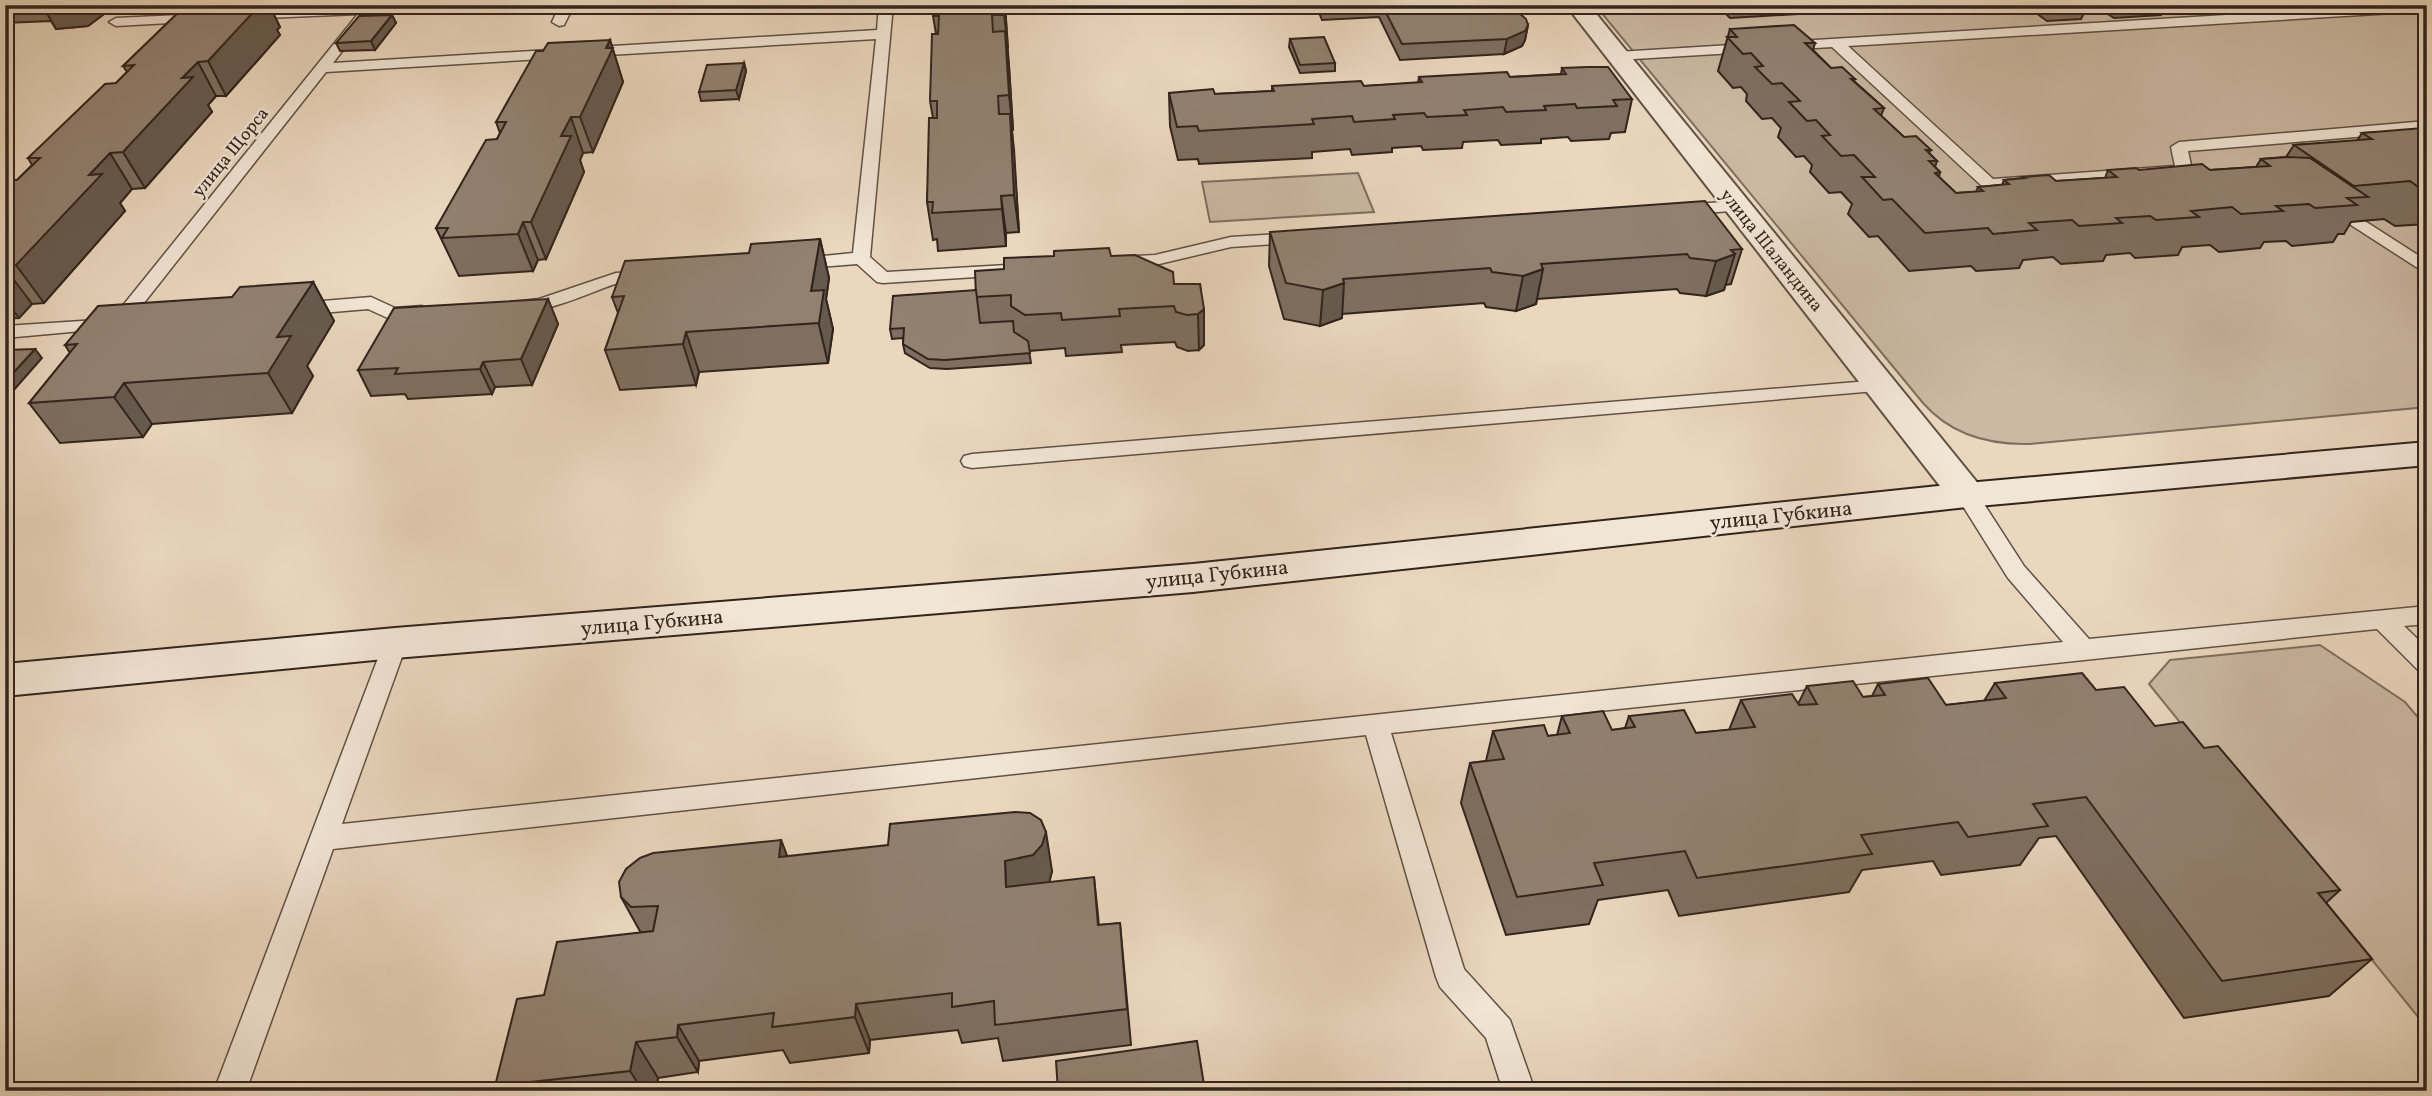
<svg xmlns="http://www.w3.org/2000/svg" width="2432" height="1096" font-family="Vollkorn,serif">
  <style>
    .green { fill: #cbb9a3; stroke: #7e6e60; stroke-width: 2 }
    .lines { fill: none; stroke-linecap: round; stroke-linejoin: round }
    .lane-casing { stroke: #605145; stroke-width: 3 }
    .street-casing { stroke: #605145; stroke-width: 4 }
    .secondary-casing { stroke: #32241d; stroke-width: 4 }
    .lane { fill: #f1e5d5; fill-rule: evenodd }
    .street { fill: #f1e5d5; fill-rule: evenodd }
    .secondary { fill: #f1e5d5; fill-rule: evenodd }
    .wall { fill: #7e6f61; stroke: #32241d; stroke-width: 2 }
    .shaded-wall { fill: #665a4f; stroke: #32241d; stroke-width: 2 }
    .building { fill: #928171; stroke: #32241d; stroke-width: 2 }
    .labels { text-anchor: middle; stroke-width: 5; stroke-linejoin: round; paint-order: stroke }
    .far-street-label { font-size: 18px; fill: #32241d; stroke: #f1e5d5 }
    .street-label { font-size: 21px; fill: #32241d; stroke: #f1e5d5 }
  </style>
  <rect width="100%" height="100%" fill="#ead7be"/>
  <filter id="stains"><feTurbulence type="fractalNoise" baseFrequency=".00286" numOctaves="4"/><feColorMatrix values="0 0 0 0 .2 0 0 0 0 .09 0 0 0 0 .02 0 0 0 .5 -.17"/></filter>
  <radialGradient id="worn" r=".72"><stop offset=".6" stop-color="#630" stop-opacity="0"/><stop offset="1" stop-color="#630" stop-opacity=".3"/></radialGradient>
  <g class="green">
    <path d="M1595 5H2427V407L2030 444C1989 445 1950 434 1923 403Z"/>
    <path d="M1358 173 1374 212 1210 222 1202 182Z"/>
    <path d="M2320 645 2405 702 2427 728V1025L2423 1023 2149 684 2170 660Z"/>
  </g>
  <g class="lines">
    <defs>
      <g id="lane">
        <path d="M378 5 333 63 877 30 879 5H893L870 257 887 272 1007 265 1016 270 1007 275 883 283 877 282 857 264 794 269 785 264 794 259 853 253 876 39 326 72 125 327 5 338V326L112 319 358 14 242 19 237 18V12Z"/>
        <path d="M560 5H574L564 25 559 26 552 22Z"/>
        <path d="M2390 5H2427V11L1848 46 1993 179 2175 166 2171 147 2179 142 2427 121V131L2188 151 2192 170 2184 175 1989 189 1983 187 1832 47 1617 60 1610 56 1617 52Z"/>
        <path d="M201 14 208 18 206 21 116 26 109 22 116 18Z"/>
        <path d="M1737 201 1743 202 1745 206 1743 210 1681 215 1673 210 1681 205Z"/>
        <path d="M2357 216 2427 261V274L2351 225 2348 221Z"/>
        <path d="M1298 233 1307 238 1304 242 1231 247 1155 265 1118 267 1109 262 1118 257 1155 255 1231 237Z"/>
        <path d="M648 271 657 276 654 280C642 283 628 281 615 284 595 290 525 324 510 306L512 302 539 299 616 273Z"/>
        <path d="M371 297 395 308 422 306 431 312 422 318 392 320 368 309 298 315 289 309 298 303Z"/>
        <path d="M1881 380 1888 382 1891 386 1888 390 972 468 964 466 961 461 964 456 972 454Z"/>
        <path d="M1967 488 1975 490 2024 566 2089 639 2427 606V624L2404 626 2427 648V672L2418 670 2377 629 1391 733 1464 969 1510 1020 1535 1091H1503L1486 1038 1440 987 1436 977 1366 735 333 849 246 1091H214L386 637 395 634 404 637 407 643 342 824 2063 642 2008 578 1956 495 1959 490Z"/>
      </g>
      <path id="street" d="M1566 5H1589L1980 486 1985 495 1980 504 1967 507 1954 504Z"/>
      <path id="secondary" d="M2427 442V465L1967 507 1193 592 395 658 5 696V664L395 628 1193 564 1967 483Z"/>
    </defs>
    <use href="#lane" class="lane-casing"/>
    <use href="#street" class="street-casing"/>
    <use href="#secondary" class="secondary-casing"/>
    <use href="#lane" class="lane"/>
    <use href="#street" class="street"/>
    <use href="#secondary" class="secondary"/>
  </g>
  <g class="wall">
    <path d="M5 5H116L88 26 56 29 51 21 5 23Z"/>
    <path d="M186 5H269L280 27 277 30 280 35 226 96H216L208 105 212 112 145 188 132 189 120 203 125 211 44 303 32 304 19 318 5 319V180H17L32 165 28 158 116 83 127 72 123 66Z"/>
    <path d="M933 5H1005L1013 130 1012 131 1019 232 1006 233V246L938 251 937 239 933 240 927 202 933 118 930 101 936 34 933 16Z"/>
    <path d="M1316 5H1505L1504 9 1528 25 1525 40 1522 46 1504 54 1400 60 1379 17 1322 20Z"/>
    <path d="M1692 5H1816L1814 13 1730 18 1719 7 1695 8Z"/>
    <path d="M2025 5H2076L2085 11 2081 19 2047 21Z"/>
    <path d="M2094 5H2163L2165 7 2161 15 2114 18Z"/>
    <path d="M2176 5H2238L2183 9Z"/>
    <path d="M392 15 396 23 375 50 340 51 336 43Z"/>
    <path d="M1730 29 1815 43 1813 50 1831 68 1855 79 1854 81 1884 108 1881 116 1904 137 1931 150 1929 153 1937 161 1935 167 1940 172 1939 177 1956 193 1976 192 1978 187 2002 185 2004 180 2022 178 2023 177 2056 181 2105 178 2108 170H2210L2256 167 2261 159 2286 157 2294 145 2357 141 2362 133 2427 130V224L2395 226 2384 219 2351 222 2344 234H2338L2333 242 2292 246 2286 241 2264 242 2260 248 2219 252 2210 245 2182 247 2178 255 2135 258 2130 253 2106 255 2103 261 2061 264 2053 257 2023 260 2019 268 1976 271 1971 266 1909 271 1878 236 1869 237 1848 214 1852 204 1841 192 1829 193 1810 172 1812 165 1804 156 1796 157 1778 137 1781 128 1772 118 1762 119 1746 101 1747 94 1741 87 1733 88 1718 71Z"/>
    <path d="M1290 39 1335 63V71L1300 73 1289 47Z"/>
    <path d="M610 40 623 82 593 152 583 153 580 160 584 172 546 259 538 260 533 271 459 276 436 228 497 139 500 133 496 122Z"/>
    <path d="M744 63 746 71 739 99 701 101 699 92Z"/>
    <path d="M1562 68 1632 99 1625 132 1611 133 1609 139 1571 141 1568 137 1541 139V143L1501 145 1498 140 1463 142 1462 148 1423 150 1421 146 1392 148V152L1352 155 1350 149 1312 152V158L1199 164 1198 159 1178 160 1170 126 1169 93 1215 94 1272 91V86H1364L1418 83 1419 77H1510L1561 74Z"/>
    <path d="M1270 232 1742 249 1731 284 1725 285 1724 290 1706 296 1680 293 1677 289 1537 299 1536 304 1516 311 1486 307 1484 303 1342 314V318L1320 326 1284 319 1269 266Z"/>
    <path d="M820 239 829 278 826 299 833 329 828 363 699 372 696 385 620 390 605 350 618 313 612 297 749 253Z"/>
    <path d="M1111 256 1174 284H1200L1204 345 1199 350 1188 351 1177 347 1175 342 1121 345 1122 352 1066 356 1065 348 1029 351 1031 363 947 369 930 368 905 353 903 344V338L892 339 890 329 976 290 1004 269Z"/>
    <path d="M313 282 334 321 307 366 313 376 292 413 152 424 143 437 60 443 29 403 70 353 65 345 232 297Z"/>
    <path d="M548 299 558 324 532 385 495 387 492 394 408 399 405 394 371 396 358 370Z"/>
    <path d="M1995 683 2096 690 2155 726 2204 748 2340 890 2326 903 2372 959 2329 996 2184 1018 2056 836 2039 838 2020 865 1941 875 1933 861 1862 870 1849 892 1679 916 1668 890 1598 900 1589 924 1506 935 1461 803 1470 763 1486 761 1493 731 1548 736 1557 735 1562 716 1612 730 1625 728 1629 716 1696 733 1729 730 1741 700 1798 704 1807 686 1863 697 1872 696 1878 684 1946 705 1984 701Z"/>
    <path d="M781 840 787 856 1052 871 1049 882 1099 925 1120 923 1131 1045 1003 1061 998 1038 962 1043 958 1030 870 1040 869 1053 790 1063 783 1050 699 1061 698 1072 658 1078 656 1091H499L495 1086 641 933 621 897Z"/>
  </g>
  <g class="shaded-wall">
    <path d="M42 5H116L88 26 56 29Z"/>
    <path d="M258 5H269L280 27 277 30 280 35 226 96 208 61Z"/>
    <path d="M1003 5H1005L1008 48 1004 15Z"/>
    <path d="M392 15 396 23 375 50 371 41Z"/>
    <path d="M1528 25 1525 40 1522 46 1504 54 1507 39Z"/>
    <path d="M1005 31 1009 65 1013 130 1009 95Z"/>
    <path d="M610 40 623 82 593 152 580 117Z"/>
    <path d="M198 62 216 96 208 105 212 112 145 188 123 152 182 78Z"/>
    <path d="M744 63 746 71 739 99 736 90Z"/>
    <path d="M1010 114 1014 149 1019 232 1014 195Z"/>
    <path d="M571 117 583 153 580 160 584 172 546 259 531 222 561 136Z"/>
    <path d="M110 153 132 189 120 203 125 211 44 303 16 265 89 175Z"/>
    <path d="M1001 196 1006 233V246L1002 209Z"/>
    <path d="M523 222 538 260 533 271 518 234Z"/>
    <path d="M820 239 829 278 826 299 833 329 828 363 811 291Z"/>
    <path d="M1735 254 1724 290 1706 296 1716 261Z"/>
    <path d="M5 268 32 304 19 318 5 299Z"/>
    <path d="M1543 269 1536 304 1516 311 1523 276Z"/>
    <path d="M313 282 334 321 307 366 313 376 292 413 268 373 277 337Z"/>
    <path d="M1344 283 1342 318 1320 326 1323 290Z"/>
    <path d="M548 299 558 324 532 385 521 359Z"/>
    <path d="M1204 309V345L1199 350 1198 314Z"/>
    <path d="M686 332 699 372 696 385 683 344Z"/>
    <path d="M35 349 42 358 5 400V382Z"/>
    <path d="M483 362 495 387 492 394 480 369Z"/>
    <path d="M124 383 152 424 143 437 114 397Z"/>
    <path d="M1046 832 1052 871 1049 884 1006 887 1005 861Z"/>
    <path d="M781 840 796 879 779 857Z"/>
    <path d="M1094 877 1098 915 1102 963 1098 925Z"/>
    <path d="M856 1004 870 1040 869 1053 855 1017Z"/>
    <path d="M678 1025 699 1061 698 1072 677 1037Z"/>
    <path d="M636 1042 658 1078 656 1091H643L630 1071Z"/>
  </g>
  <g class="building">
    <path d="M186 5H260L208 61 198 62 182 78 193 77 123 152 110 153 89 175 102 174 16 265 5 266V180H17L40 158H28L105 84 116 83 134 65 123 66Z"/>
    <path d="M933 5H1003L1004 15H992L993 32 1005 31 1009 95 998 96 999 114H1010L1014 195 1001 196 1002 209 932 213 933 202H927L929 118H937V101H930L932 34H938L939 16H933Z"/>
    <path d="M1382 5H1491L1519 13 1526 19 1528 25 1525 31 1507 39 1402 44Z"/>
    <path d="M2039 5H2076L2085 11 2050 13Z"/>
    <path d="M2110 5H2163L2165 7 2118 10Z"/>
    <path d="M392 15 371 41 336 43 359 16Z"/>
    <path d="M1794 25 1815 43H1805L1831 68 1842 67 1855 79H1851L1884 108 1874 109 1904 137 1916 136 1931 150H1926L1937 161H1929L1940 172 1935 173 1956 193 1983 191 1978 187 2009 184 2004 180 2025 178 2023 177 2049 175 2056 181 2117 177 2108 170 2136 168 2139 170 2202 164 2210 170 2270 166 2261 159 2288 157 2310 158 2368 197 2347 198 2357 205 2315 208 2309 204 2276 206 2283 211 2241 214 2232 207 2191 211 2199 217 2156 220 2150 216 2116 218 2122 223 2079 226 2072 220 2029 223 2037 230 1993 234 1988 228 1925 233 1892 199 1883 200 1862 177H1875L1854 155 1841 156 1822 136 1830 135 1816 120 1807 121 1789 102 1800 101 1782 83 1772 84 1755 67 1763 66 1751 53 1743 54 1727 37H1737L1730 29Z"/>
    <path d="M1324 37 1335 63 1300 65 1290 39Z"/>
    <path d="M610 40 606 48H613L580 117H571L561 136H571L531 222H523L518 234 442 238 448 228H436L486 140 497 139 506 122H496L536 51H543L548 43Z"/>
    <path d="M744 63 736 90 699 92 707 65Z"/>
    <path d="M1588 67H1608L1632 99 1613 100 1617 106 1577 108 1575 104 1544 106 1546 110 1506 112 1503 107 1464 110 1467 115 1427 117 1424 113 1393 115 1395 119 1354 122 1352 116 1312 119 1314 124 1199 131 1197 126 1177 127 1169 93 1213 89 1215 94 1274 91 1272 86 1361 81 1364 86 1422 82 1419 77 1507 72 1510 77 1566 74 1562 68Z"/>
    <path d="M2423 128 2427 130V188L2421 189 2410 181 2354 186 2294 145 2372 139 2362 133Z"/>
    <path d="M1705 201 1742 249 1731 250 1735 254 1716 261 1690 258 1687 254 1541 264 1543 269 1523 276 1492 272 1490 268 1343 279 1344 283 1323 290 1286 283 1270 232Z"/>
    <path d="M820 239 811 291 824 290 819 323 686 332 683 344 605 350 624 296 612 297 625 261 749 253 751 244Z"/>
    <path d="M1109 248 1111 256 1135 255 1173 272 1174 284H1200L1204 309 1198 314 1187 315 1176 312 1174 306 1119 309 1120 316 1062 320 1061 313 1025 315 1011 306V295L976 297 975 271 1004 269V258L1054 256V251Z"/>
    <path d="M313 282 277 337 291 336 268 373 124 383 114 397 29 403 77 344 65 345 98 306 232 297 240 287Z"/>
    <path d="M976 290 980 323 1013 321 1014 332 1028 341 1030 353 945 360 928 359 903 344 904 328 890 329 893 296Z"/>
    <path d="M548 299 521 359 483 362 480 369 395 374 398 368 358 370 394 308Z"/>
    <path d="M35 349 5 382V350Z"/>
    <path d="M2082 673 2096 690 2124 687 2155 726 2183 722 2204 748 2218 746 2340 890 2318 893 2372 959 2222 981 2086 797 2033 804 2048 826 1968 837 1958 822 1861 835 1872 854 1697 878 1685 851 1594 863 1603 885 1517 897 1470 763 1504 759 1493 731 1544 725 1548 736 1570 733 1562 716 1603 711 1612 730 1635 727 1629 716 1684 710 1696 733 1755 727 1741 700 1792 694 1799 705 1817 704 1807 686 1853 681 1863 697 1885 695 1878 684 1928 678 1946 705 2006 698 1995 683Z"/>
    <path d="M1015 812 1030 813 1041 820 1046 832 1042 845 1033 855 1005 861 1006 887 1094 877 1098 925 1120 923 1127 1009 995 1025 994 1001 952 1007V993L856 1004 855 1017 772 1027 774 1013 678 1025 677 1037 636 1042 630 1071 495 1086 517 999 544 995 557 942 653 931 658 906 631 907 621 897 619 882 626 869 640 858 653 853 781 840 779 857 888 845 890 824Z"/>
    <path d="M1197 1041 1205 1091H1058L1056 1061Z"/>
  </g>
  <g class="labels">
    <g class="far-street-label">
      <text transform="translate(230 152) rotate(-51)" y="6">улица Щорса</text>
      <text transform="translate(1772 250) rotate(51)" y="6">улица Шаландина</text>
    </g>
    <g class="street-label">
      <text transform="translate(1781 515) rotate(-6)" y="7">улица Губкина</text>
      <text transform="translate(1217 574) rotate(-6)" y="7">улица Губкина</text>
      <text transform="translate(652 622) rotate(-5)" y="7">улица Губкина</text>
    </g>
  </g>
  <rect width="2432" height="1096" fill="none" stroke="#ead7be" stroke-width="28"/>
  <rect x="7" y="7" width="2418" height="1082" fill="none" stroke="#32241d" stroke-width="3.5"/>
  <rect x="14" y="14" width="2404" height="1068" fill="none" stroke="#32241d" stroke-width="2"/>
  <rect width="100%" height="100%" filter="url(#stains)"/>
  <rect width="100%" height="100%" fill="url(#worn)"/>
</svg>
